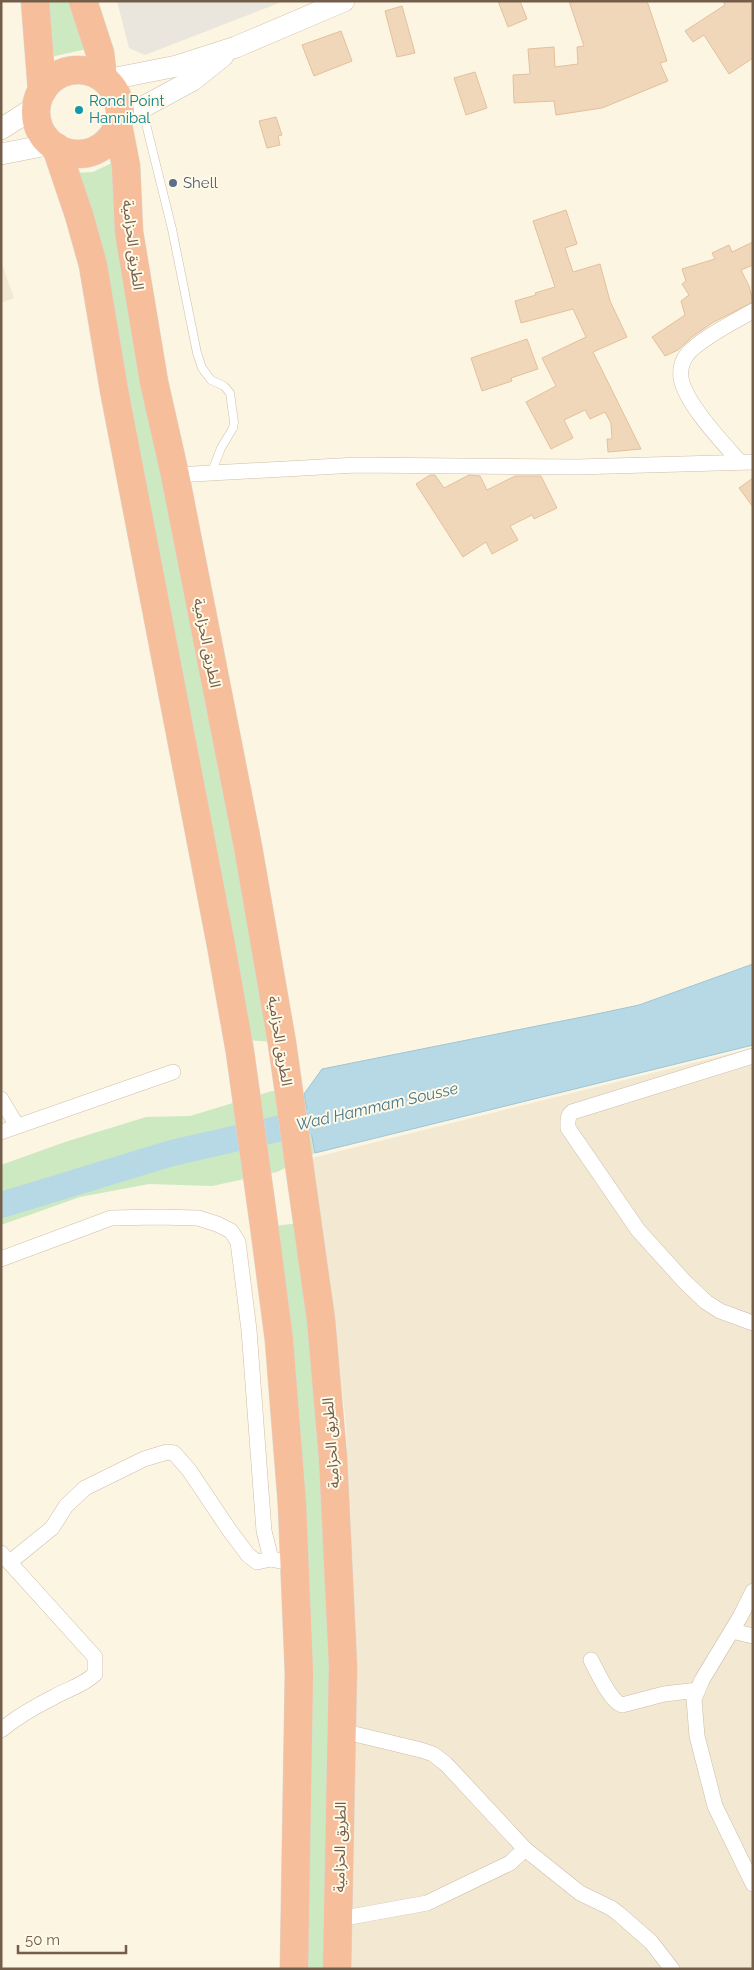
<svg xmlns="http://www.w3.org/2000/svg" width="754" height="1970" font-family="Raleway,'Noto Sans Arabic',sans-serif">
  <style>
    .residential { fill: #f3e8d1 }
    .industrial { fill: #ebe6dd }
    .green { fill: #cce9c1 }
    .water { fill: #b7d8e5; stroke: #9ec6d6 }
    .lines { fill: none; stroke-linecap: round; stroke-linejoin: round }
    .river { stroke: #b7d8e5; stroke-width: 26 }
    .building { fill: #f1d7ba; stroke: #e3c09b }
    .lane-casing { stroke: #cdbea9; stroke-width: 9 }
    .street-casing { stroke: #cdbea9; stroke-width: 16 }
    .secondary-casing { stroke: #d0bfa7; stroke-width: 22 }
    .highway-casing { stroke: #ddd8d3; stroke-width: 29 }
    .lane { stroke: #fff; stroke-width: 8 }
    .street { stroke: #fff; stroke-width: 15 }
    .secondary { stroke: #fff; stroke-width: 21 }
    .highway { stroke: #f6be9a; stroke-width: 28 }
    .culture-dot { fill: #0f9aa8; stroke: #fff9e8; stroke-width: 2 }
    .service-dot { fill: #5c6f8a; stroke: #fff9e8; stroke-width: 2 }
    .labels { text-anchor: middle; stroke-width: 4; stroke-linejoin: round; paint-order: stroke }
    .culture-label { font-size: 15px; fill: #0d838f; stroke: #fff9e8; text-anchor: start }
    .service-label { font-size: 15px; fill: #4e5e75; stroke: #fff9e8; text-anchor: start }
    .street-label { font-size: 15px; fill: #735e49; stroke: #fff9e8 }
    .water-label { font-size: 16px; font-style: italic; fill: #46788d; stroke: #fff9e8 }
  </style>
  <rect width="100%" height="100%" fill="#fcf5e2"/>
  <g class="residential">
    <path d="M1 261 14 298 1 303Z"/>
    <path d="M753 1048V1969H351V1549L346 1426 330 1280 312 1158Z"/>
  </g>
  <path class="industrial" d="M117 1H284L145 55 129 48Z"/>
  <g class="green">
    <path d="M45 1H74L91 48 46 58Z"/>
    <path d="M116 161 273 1042 246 1040 72 173 93 172Z"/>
    <path d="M272 1091 304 1094 315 1153 277 1172 212 1186 149 1184 80 1197 1 1225V1165L65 1142 146 1117 190 1116Z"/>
    <path d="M300 1223 314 1341 333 1679 327 1969H301L274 1226Z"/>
  </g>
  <path class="water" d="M753 964V1045L315 1153 304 1094 322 1069 592 1015 639 1005Z"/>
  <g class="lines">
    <path class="river" d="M1 1205 172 1153 343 1114"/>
  </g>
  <g class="building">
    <path d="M498 1H520L527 19 508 27Z"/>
    <path d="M569 1H647L667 61 660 63 668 81 602 108 556 115 554 101 514 103 513 75 530 74 528 49 554 47 555 67 578 64 577 47 584 46Z"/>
    <path d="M723 1H753V58L729 74 704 35 693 42 685 31 725 5Z"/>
    <path d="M402 6 415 53 397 57 385 11Z"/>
    <path d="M341 31 352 61 314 76 302 45Z"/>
    <path d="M475 72 487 108 466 115 454 78Z"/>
    <path d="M276 117 282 135 278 136 280 145 267 148 259 121Z"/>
    <path d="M566 210 577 244 565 248 573 272 600 264 610 301 627 337 593 352 641 449 608 452 607 439H612L611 423 605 412 590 419 585 410 564 420 573 438 551 449 526 402 556 386 542 358 586 337 573 309 521 323 515 301 536 295 535 293 555 287 533 221Z"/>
    <path d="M753 242V265L741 270 749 286 753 302 712 323 692 337 678 350 665 356 652 337 685 315 681 301 689 295 682 284 686 281 682 269 715 259 712 253 729 245 732 252Z"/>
    <path d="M527 339 538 369 511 378 512 381 482 391 471 358Z"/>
    <path d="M430 475H435L444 488 469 475 480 476 487 490 515 476H541L557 508 534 519 532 515 510 526 518 540 492 554 486 542 463 557 416 484Z"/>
    <path d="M753 478V507L739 488Z"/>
  </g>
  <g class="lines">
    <defs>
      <path id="lane" d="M142 108 172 229 197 353 202 368 211 380 224 386 230 393 234 422 233 428 221 448 211 474"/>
      <g id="street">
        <path d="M740 462C723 443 685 403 681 378 680 370 682 362 686 356 696 341 737 320 753 311"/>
        <path d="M175 475 357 465 576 467 753 462"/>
        <path d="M753 1056 572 1112C567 1116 568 1122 568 1128L638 1230 684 1281 706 1302 720 1311 753 1323"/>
        <path d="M1 1099 17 1126"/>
        <path d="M1 1132 173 1072"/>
        <path d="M1 1259 111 1218 158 1217 198 1218 217 1224 231 1231 238 1242 249 1330 264 1531 271 1559 294 1564"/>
        <path d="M1 1553 95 1657V1674C84 1685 68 1689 54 1697 36 1706 17 1717 1 1730"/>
        <path d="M10 1562 52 1528 66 1506 85 1488 144 1459 167 1452 174 1453 189 1470 230 1531 248 1555 257 1562 271 1559"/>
        <path d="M753 1591 740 1617 702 1680 694 1699 697 1736 715 1806 753 1884"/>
        <path d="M732 1631 753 1636"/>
        <path d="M591 1660C597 1671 610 1701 622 1705L664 1694 698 1690"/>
        <path d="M525 1849 580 1893 611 1908 619 1914 651 1942 672 1969"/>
        <path d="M339 1919 427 1903 510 1863 525 1849 446 1764 433 1754 421 1750 342 1731"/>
      </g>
      <g id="secondary">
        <path d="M106 80 177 66 236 47 344 1"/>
        <path d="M119 120 193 80 223 56"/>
        <path d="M1 129 37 106"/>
        <path d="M1 154 52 144"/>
      </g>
      <g id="highway">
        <path d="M35 1 42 91"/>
        <path d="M83 1 100 53 103 78"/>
        <circle cx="78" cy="112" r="42"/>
        <path d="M118 125 126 166 129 232 154 382 175 475 248 847 282 1043 321 1320 333 1458 343 1666 337 1969"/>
        <path d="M56 147 79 215 93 265 114 390 221 945 240 1052 264 1225 279 1340 292 1504 299 1673 294 1969"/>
      </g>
    </defs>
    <use href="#lane" class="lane-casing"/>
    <use href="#street" class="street-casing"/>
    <use href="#secondary" class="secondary-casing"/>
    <use href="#highway" class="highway-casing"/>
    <use href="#lane" class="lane"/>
    <use href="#street" class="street"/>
    <use href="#secondary" class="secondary"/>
    <use href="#highway" class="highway"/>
  </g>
  <circle class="culture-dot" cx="79" cy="110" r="5"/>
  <circle class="service-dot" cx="173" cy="183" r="5"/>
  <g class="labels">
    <g class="culture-label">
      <text x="89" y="106">Rond Point<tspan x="89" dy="17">Hannibal</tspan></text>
    </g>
    <g class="service-label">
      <text x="183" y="188">Shell</text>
    </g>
    <g class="street-label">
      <text transform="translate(133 245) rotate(83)" y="5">الطريق الحزامية</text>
      <text transform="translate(207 643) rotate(79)" y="5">الطريق الحزامية</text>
      <text transform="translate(280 1041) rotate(81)" y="5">الطريق الحزامية</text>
      <text transform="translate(331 1443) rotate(-94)" y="5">الطريق الحزامية</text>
      <text transform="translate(340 1847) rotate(-89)" y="5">الطريق الحزامية</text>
    </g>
    <g class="water-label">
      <text transform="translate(377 1106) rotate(-13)" y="6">Wad Hammam Sousse</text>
    </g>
  </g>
  <rect width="754" height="1970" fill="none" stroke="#735e49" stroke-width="5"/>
  <path d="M18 1945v8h108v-8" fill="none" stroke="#735e49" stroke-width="2.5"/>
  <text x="25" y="1945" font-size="15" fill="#735e49" stroke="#fff9e8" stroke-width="4" paint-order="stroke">50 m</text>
</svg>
